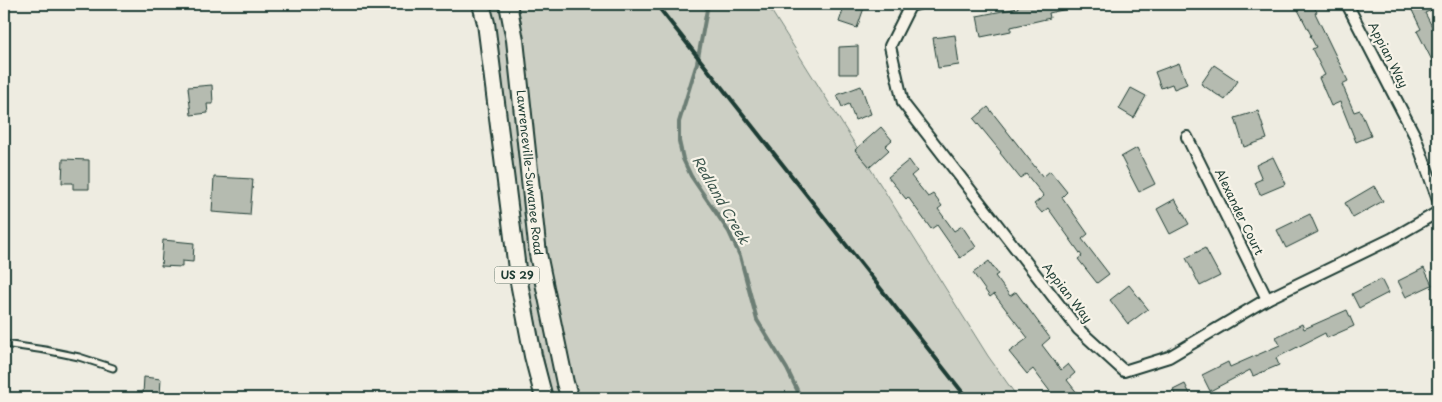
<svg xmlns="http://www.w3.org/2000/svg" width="1442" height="402" font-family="'Playpen Sans',sans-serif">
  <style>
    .green { fill: #cccfc4; stroke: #76867c }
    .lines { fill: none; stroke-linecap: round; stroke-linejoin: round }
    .stream { stroke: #6c7e74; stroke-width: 4 }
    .building { fill: #b5bbb0; stroke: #1f3d34 }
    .service-casing { stroke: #1f3d34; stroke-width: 9 }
    .minor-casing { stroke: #1f3d34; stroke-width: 14 }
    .primary-casing { stroke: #1f3d34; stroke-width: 20 }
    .service { stroke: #f7f3e8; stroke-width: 5 }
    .minor { stroke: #f7f3e8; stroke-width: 10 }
    .primary { stroke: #f7f3e8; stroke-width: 16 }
    .rail { stroke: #1f3d34; stroke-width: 4 }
    .labels { text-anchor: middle; stroke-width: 4.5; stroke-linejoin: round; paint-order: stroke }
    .shield { fill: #f7f3e8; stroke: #60746a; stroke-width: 1 }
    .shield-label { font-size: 11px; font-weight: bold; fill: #1f3d34 }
    .street-label { font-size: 12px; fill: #1f3d34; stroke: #f7f3e8 }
    .water-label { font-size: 14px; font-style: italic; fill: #3f584f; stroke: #f7f3e8 }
  </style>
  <rect width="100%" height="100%" fill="#eeece1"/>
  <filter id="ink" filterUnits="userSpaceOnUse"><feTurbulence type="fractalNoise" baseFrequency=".02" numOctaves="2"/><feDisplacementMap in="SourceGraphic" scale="10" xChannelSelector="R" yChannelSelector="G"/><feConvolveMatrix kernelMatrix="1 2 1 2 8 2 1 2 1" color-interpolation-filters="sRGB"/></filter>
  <g filter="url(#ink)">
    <path class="green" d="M478 4H767L988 356 1018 398H552L490 104Z"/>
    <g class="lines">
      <path class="stream" d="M708 4 697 63 679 122V141L683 159 691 176 729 232 740 256 757 320 787 369 801 398"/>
    </g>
    <g class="building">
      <path d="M845 4H852L864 8 857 28 839 22Z"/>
      <path d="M1017 4H1071V8L1049 13 1050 18 1011 27V31L981 37 977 16 1018 8Z"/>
      <path d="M1295 4H1312L1317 12 1315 13 1348 81 1342 84 1354 112 1360 110 1371 136 1356 142 1340 102 1331 106 1319 78 1325 75 1312 49 1316 47 1310 36 1311 35Z"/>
      <path d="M1409 4H1438V7L1425 13 1438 38V72L1417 31 1421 29Z"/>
      <path d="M955 35 959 65 938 68 933 38Z"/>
      <path d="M858 46V74H839V47Z"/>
      <path d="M1179 63 1187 84 1174 89 1172 84 1161 88 1155 72Z"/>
      <path d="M1214 65 1238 81 1225 100 1201 84Z"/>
      <path d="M212 85 213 104H207L208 113 191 115 188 87Z"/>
      <path d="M861 86 871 114 855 120 849 104 842 107 837 95Z"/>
      <path d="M1131 88 1146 96 1134 118 1119 109Z"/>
      <path d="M988 107 1043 177 1050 171 1067 192 1062 197 1088 234 1082 239 1109 274 1097 283 1078 259 1082 256 1048 208 1042 213 1034 204 1044 196 1026 174 1020 178 1000 153 1001 152 974 119Z"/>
      <path d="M1258 111 1267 139 1244 147 1235 118Z"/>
      <path d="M881 127 892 140 885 146 889 150 870 167 855 150Z"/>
      <path d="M1137 148 1155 184 1139 192 1121 157Z"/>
      <path d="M1273 157 1286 184 1260 195 1255 182 1262 179 1256 165Z"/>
      <path d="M63 159 89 160V189H73V183H62Z"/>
      <path d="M909 160 917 171 911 176 928 197 933 194 942 206 938 209 954 231 962 226 976 247 960 258 937 225 931 229 908 197 906 199 888 177Z"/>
      <path d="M214 177 253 179 250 215 212 212Z"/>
      <path d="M1374 186 1383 201 1353 218 1345 203Z"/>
      <path d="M1175 199 1189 224 1170 234 1157 209Z"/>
      <path d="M1310 214 1318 232 1286 248 1277 230Z"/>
      <path d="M163 240 194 243 193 262 182 261V267L161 266Z"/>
      <path d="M1205 248 1220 276 1200 286 1186 258Z"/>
      <path d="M989 261 998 274 995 276 1010 296 1016 292 1050 338 1042 345 1061 370 1068 364 1075 373 1067 380 1078 394 1072 398H1055L1033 369 1027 374 1009 352 1028 338 994 294 990 297 973 273Z"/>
      <path d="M1424 268 1432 285 1406 297 1398 281Z"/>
      <path d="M1381 279 1388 293 1359 308 1352 294Z"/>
      <path d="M1129 285 1148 309 1128 324 1110 300Z"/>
      <path d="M1347 310 1354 326 1327 338 1325 333 1276 358 1279 365 1253 376 1250 370 1210 391 1202 375 1228 362 1230 367 1280 345 1276 337 1302 324 1304 329Z"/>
      <path d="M144 377 161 379 160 395 143 394Z"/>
      <path d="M1185 384 1192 398H1177L1173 390Z"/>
    </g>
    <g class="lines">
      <defs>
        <path id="service" d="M4 344 45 350 79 357 113 368"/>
        <g id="minor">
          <path d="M918 4 910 6 890 46 903 103 1078 329 1124 371 1169 357 1267 299 1391 239 1438 212"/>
          <path d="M1347 4 1415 136 1438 200"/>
          <path d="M1187 137 1267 299"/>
        </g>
        <g id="primary">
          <path d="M481 4 486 23 518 277 533 356 544 398"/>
          <path id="s1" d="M508 4 515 40 538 254 565 383 570 398"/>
        </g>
      </defs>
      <use href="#service" class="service-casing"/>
      <use href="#minor" class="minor-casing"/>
      <use href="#primary" class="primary-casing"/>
      <use href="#service" class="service"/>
      <use href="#minor" class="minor"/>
      <use href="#primary" class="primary"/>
      <path class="rail" d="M656 4 967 398"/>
    </g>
  </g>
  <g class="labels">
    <rect class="shield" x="494.5" y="266.5" width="45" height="17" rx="4"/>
    <g class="shield-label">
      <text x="517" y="279">US 29</text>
    </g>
    <g class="street-label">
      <text transform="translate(1388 55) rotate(63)" y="4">Appian Way</text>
      <text dy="4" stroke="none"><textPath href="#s1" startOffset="170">Lawrenceville-Suwanee Road</textPath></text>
      <text transform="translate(1239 212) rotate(64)" y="4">Alexander Court</text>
      <text transform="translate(1067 293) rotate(52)" y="4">Appian Way</text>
    </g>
    <g class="water-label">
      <text transform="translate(721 200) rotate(60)" y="5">Redland Creek</text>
    </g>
  </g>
  <rect width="1442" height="402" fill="none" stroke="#f7f3e8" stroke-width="20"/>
  <rect x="10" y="10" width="1422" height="382" fill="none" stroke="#1f3d34" stroke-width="2" filter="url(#ink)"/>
</svg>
